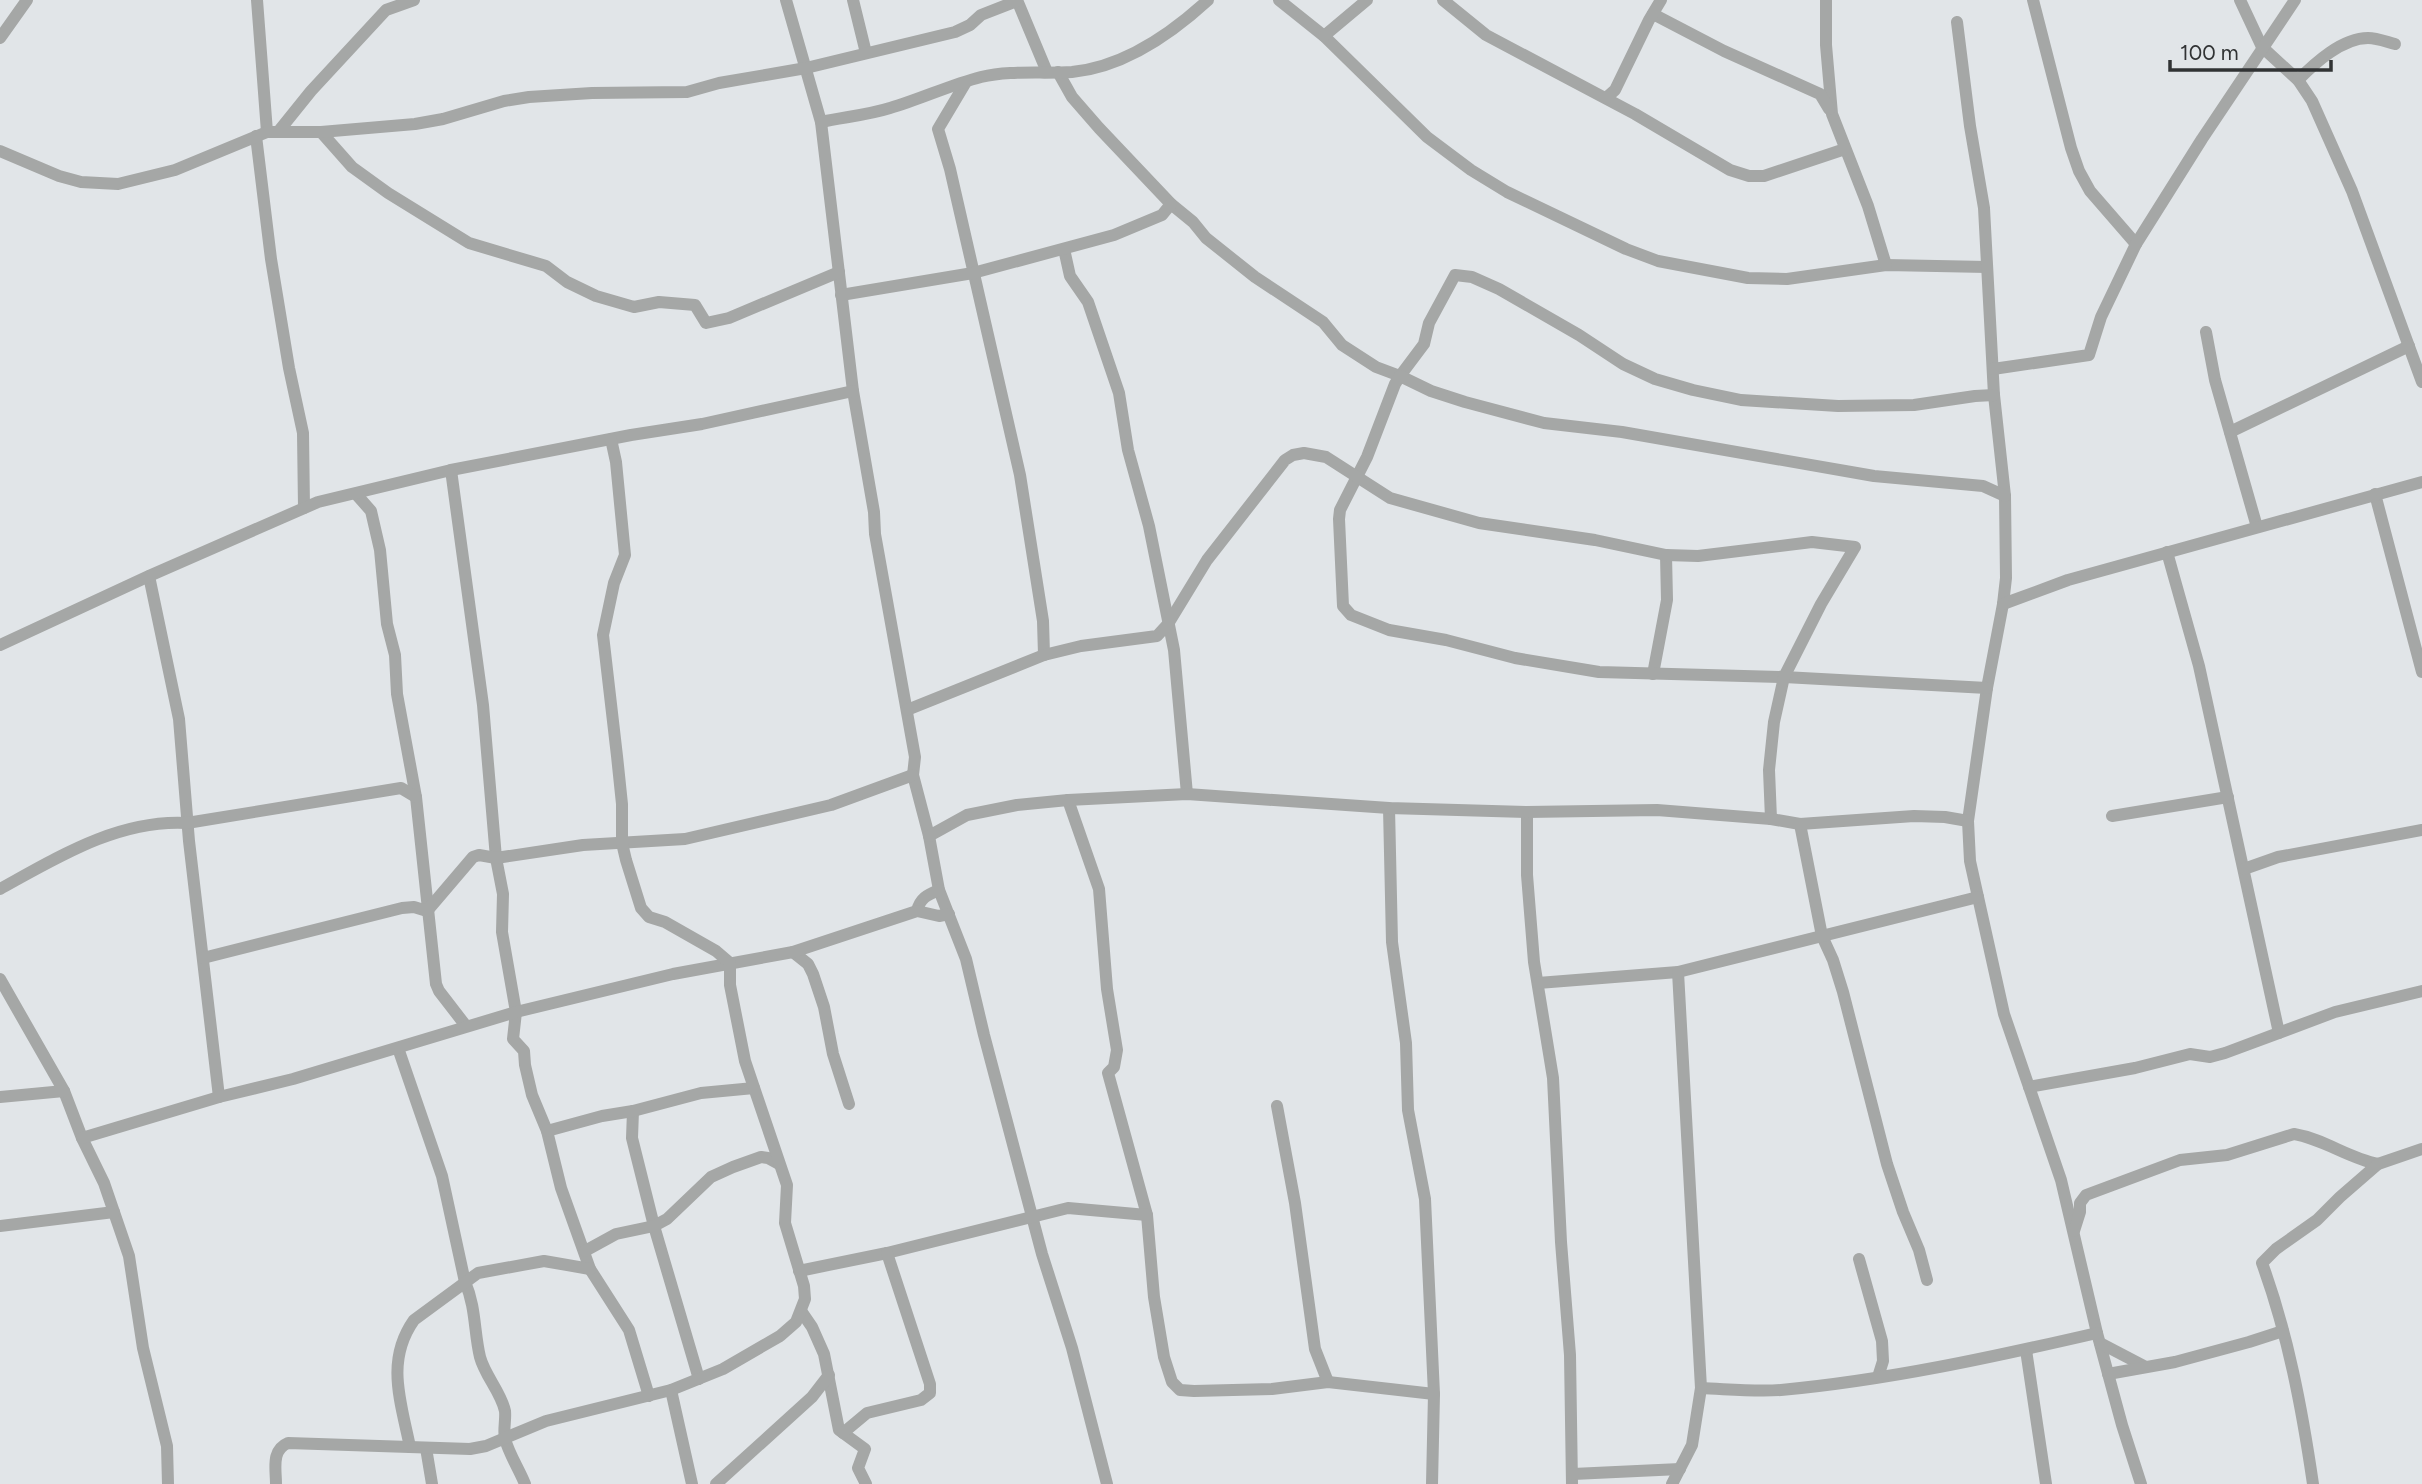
<svg xmlns="http://www.w3.org/2000/svg" width="2422" height="1484" font-family="Figtree,sans-serif">
  <style>
    .lines { fill: none; stroke-linecap: round; stroke-linejoin: round }
    .street { stroke: #a5a7a6; stroke-width: 12 }
  </style>
  <rect width="100%" height="100%" fill="#e1e5e8"/>
  <g class="lines">
    <g class="street">
      <path d="M257 0 267 132"/>
      <path d="M786 0 821 122 853 391 874 512 875 534 915 757 913 775 929 836 939 890 966 959 984 1035 1042 1254 1072 1348 1107 1484"/>
      <path d="M853 0 866 53"/>
      <path d="M1017 0 1047 72"/>
      <path d="M1279 0 1324 36 1427 137 1471 170 1507 192 1626 249 1658 261 1748 278 1787 279 1886 265 1987 267"/>
      <path d="M1443 0 1486 35 1635 114 1730 170 1749 176H1764L1845 149"/>
      <path d="M1826 0V45L1832 114 1868 206 1886 265"/>
      <path d="M2033 0 2071 148 2079 171 2090 191 2136 244"/>
      <path d="M2240 0 2262 47 2298 80 2312 101 2352 191 2422 382"/>
      <path d="M1653 14 1724 51 1820 94 1829 109"/>
      <path d="M1957 22 1970 126 1984 208 1994 395 2005 496 2006 578 2003 604 1987 688 1968 821 1970 861 2004 1014 2061 1180 2097 1333 2122 1425 2141 1484"/>
      <path d="M1324 36 1367 0"/>
      <path d="M0 38 27 0"/>
      <path d="M1058 72 1072 97 1099 128 1171 204 1193 222 1206 238 1255 277 1323 322 1342 345 1376 367 1400 376 1424 344 1429 323 1455 275 1472 277 1499 289 1579 335 1623 364 1655 379 1693 390 1741 400 1838 406 1914 405 1975 396 1994 395"/>
      <path d="M2298 80C2315 63 2342 38 2368 38 2377 38 2387 42 2395 44"/>
      <path d="M966 82 938 129 950 169 1020 475 1043 621 1044 655"/>
      <path d="M1606 98 1615 90 1649 20 1661 0"/>
      <path d="M821 122C844 117 868 115 890 108 921 99 950 85 981 77 1011 70 1042 74 1072 72 1123 67 1171 34 1208 0"/>
      <path d="M278 132 311 91 386 10 414 0"/>
      <path d="M321 132 352 167 388 193 469 243 546 266 567 282 596 296 634 307 659 302 695 305 706 323 729 318 839 272"/>
      <path d="M256 136 271 259 289 368 303 433 304 508"/>
      <path d="M0 151 59 176 81 182 118 184 175 170 267 132H321L415 124 443 119 504 101 529 97 592 93 687 92 719 83 806 68 955 32 970 25 981 15 1017 1"/>
      <path d="M1064 249 1070 276 1088 302 1119 393 1128 450 1149 526 1174 650 1187 794"/>
      <path d="M841 295 973 273 1114 235 1162 215 1171 204"/>
      <path d="M2206 332 2215 380 2257 527"/>
      <path d="M1993 369 2089 355 2101 317 2136 244 2202 139 2295 0"/>
      <path d="M2230 432 2409 346"/>
      <path d="M451 470 483 705 496 858 503 894 502 932 516 1012 513 1039 524 1051 525 1065 532 1095 547 1131 561 1188 590 1269 629 1330 649 1396"/>
      <path d="M356 494 371 511 380 550 387 624 395 655 397 694 416 797 436 984 439 991 466 1026"/>
      <path d="M2375 494 2422 672"/>
      <path d="M2167 552 2199 666 2279 1033"/>
      <path d="M149 576 179 719 189 841 219 1097"/>
      <path d="M2003 604 2068 580 2422 482"/>
      <path d="M0 645 149 576 318 502 451 470 631 435 702 424 853 391"/>
      <path d="M1653 674 1667 600 1666 555"/>
      <path d="M1987 688 1784 677 1599 672 1515 658 1446 640 1389 630 1351 615 1343 606 1339 519 1340 510 1367 457 1395 384 1400 376 1431 391 1465 402 1544 423 1622 432 1874 476 1983 486 2005 496"/>
      <path d="M907 710 1044 655 1081 646 1157 636 1168 624 1207 560 1285 460 1293 455 1304 453 1326 457 1390 498 1479 523 1595 540 1666 555 1698 556 1812 542 1855 547 1821 604 1784 677 1774 722 1769 770 1771 819"/>
      <path d="M1068 800 1099 889 1107 989 1117 1050 1114 1067 1108 1073 1147 1215 1154 1297 1164 1357 1172 1382 1180 1390 1194 1391 1272 1389 1328 1382 1434 1394"/>
      <path d="M1389 808 1392 942 1406 1043 1408 1110 1425 1199 1434 1394 1432 1484"/>
      <path d="M1527 812V875L1534 962 1553 1078 1561 1242 1570 1355 1572 1484"/>
      <path d="M2112 816 2228 797"/>
      <path d="M1800 824 1822 936 1833 960 1843 992 1887 1164 1903 1212 1919 1250 1927 1280"/>
      <path d="M929 836 967 815 1017 805 1068 800 1187 794 1389 808 1527 812 1657 810 1771 819 1800 824 1914 816 1945 817 1968 821"/>
      <path d="M2244 869 2278 857 2422 830"/>
      <path d="M0 889C58 857 119 819 187 823L401 788 416 797"/>
      <path d="M917 911C920 898 927 895 939 890"/>
      <path d="M793 952 808 964 813 974 824 1007 833 1054 849 1104"/>
      <path d="M203 958 402 908 414 907 427 911 473 857 479 855 496 858 583 845 685 839 831 805 913 775"/>
      <path d="M0 979 64 1091 82 1138 104 1183 129 1256 143 1348 167 1446 168 1484"/>
      <path d="M1538 983 1678 972 1978 897"/>
      <path d="M398 1048 442 1176 465 1282C476 1307 474 1332 480 1357 485 1376 501 1392 505 1411 506 1420 503 1430 505 1439 509 1454 519 1469 525 1484"/>
      <path d="M2029 1087 2135 1068 2190 1054 2210 1057 2225 1053 2335 1012 2422 991"/>
      <path d="M0 1097 64 1091"/>
      <path d="M1277 1106 1295 1203 1315 1349 1328 1382"/>
      <path d="M633 1111 632 1138 654 1226 699 1379"/>
      <path d="M547 1131 602 1116 633 1111 701 1093 754 1088"/>
      <path d="M82 1138 219 1097 293 1079 516 1012 673 974 793 952 917 911 939 916 949 914"/>
      <path d="M0 1226 114 1212"/>
      <path d="M2074 1231 2080 1212V1203L2086 1195 2180 1160 2227 1155 2294 1134C2324 1139 2348 1158 2378 1164"/>
      <path d="M585 1251 616 1234 654 1226 667 1219 711 1177 733 1167 761 1157 768 1158 779 1164"/>
      <path d="M1859 1259 1882 1341 1883 1361 1878 1377"/>
      <path d="M799 1271 887 1253 1068 1208 1147 1215"/>
      <path d="M801 1311 812 1327 824 1354 839 1430 865 1449 858 1468 866 1484"/>
      <path d="M2100 1343 2144 1366"/>
      <path d="M2026 1350 2046 1484"/>
      <path d="M2108 1374 2175 1362 2249 1342 2283 1331"/>
      <path d="M1701 1388C1727 1389 1755 1392 1781 1390 1888 1380 1993 1357 2097 1333"/>
      <path d="M671 1390 692 1484"/>
      <path d="M843 1433 867 1413 921 1400 930 1393V1384L887 1253"/>
      <path d="M410 1447C401 1402 385 1361 414 1320L478 1273 544 1261 590 1269"/>
      <path d="M426 1448 432 1484"/>
      <path d="M1573 1474 1680 1469"/>
      <path d="M276 1484C276 1469 271 1450 288 1443L470 1449 486 1446 546 1421 671 1390 723 1369 780 1336 796 1322 805 1299 804 1286 785 1223 787 1185 745 1061 730 985V963L716 951 665 922 649 917 641 908 626 860 622 843V804L617 756 603 635 614 583 625 555 616 462 611 439"/>
      <path d="M716 1484 812 1397 829 1375"/>
      <path d="M1672 1484 1692 1445 1701 1388 1678 972"/>
      <path d="M2313 1484C2302 1409 2288 1334 2262 1263L2276 1249 2317 1220 2340 1197 2378 1164 2422 1149"/>
    </g>
  </g>
  <path d="M2170 60v10h161v-10" fill="none" stroke="#313334" stroke-width="3.5"/>
  <text x="2180" y="60" font-size="21" fill="#313334" stroke="#e1e5e8" stroke-width="5" paint-order="stroke">100 m</text>
</svg>
